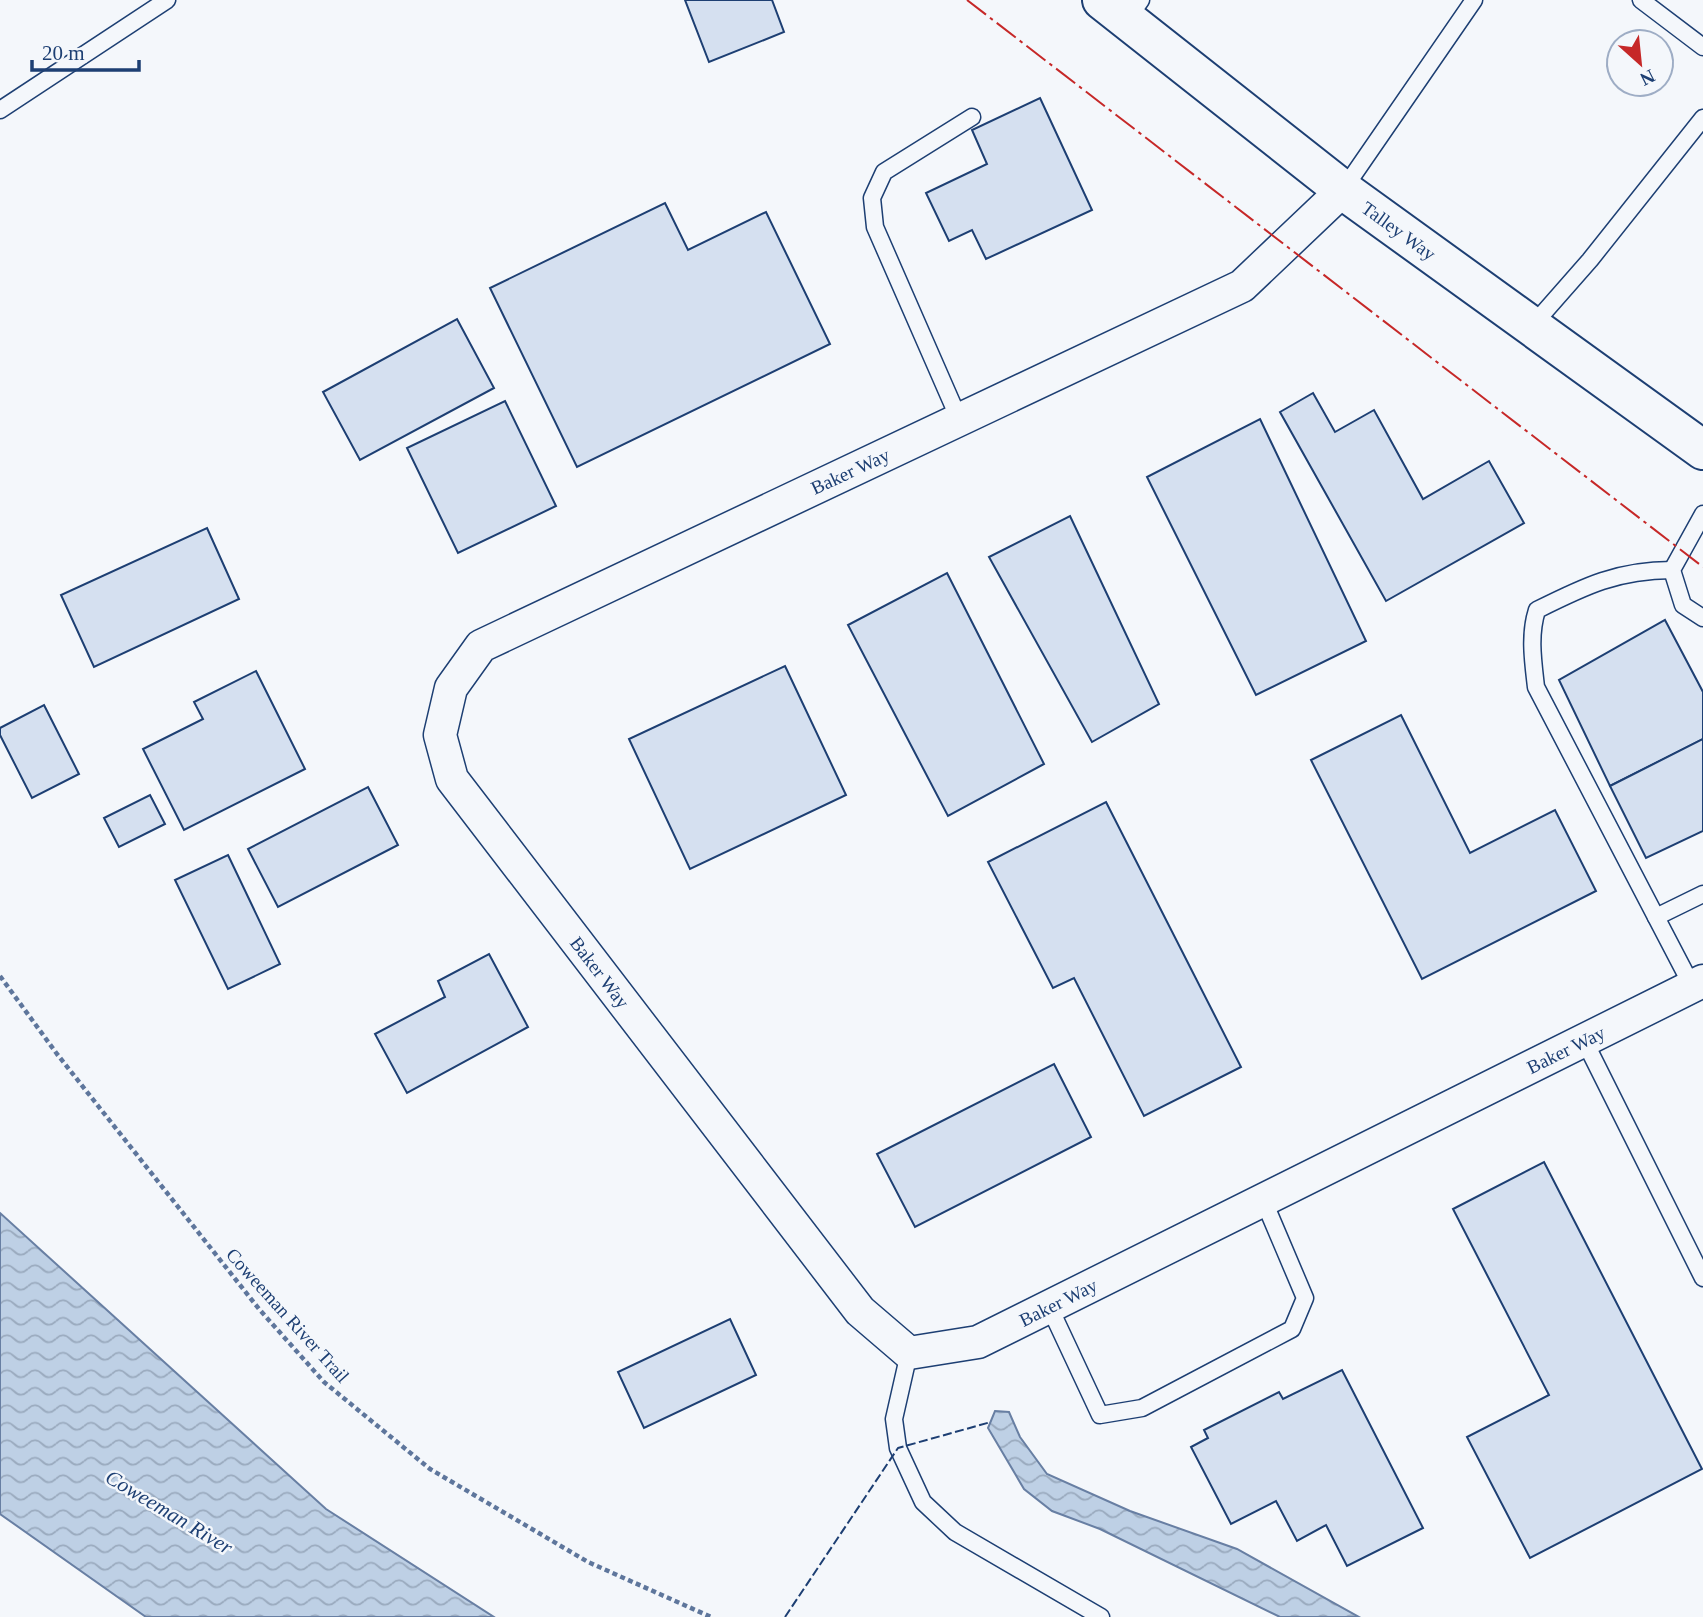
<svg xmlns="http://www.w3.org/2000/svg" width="1703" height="1617" font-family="Georgia,serif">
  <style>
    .water { fill: url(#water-waves); stroke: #687fa3; stroke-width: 2 }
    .building { fill: #d5e0f0; stroke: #1d3f73; stroke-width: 2 }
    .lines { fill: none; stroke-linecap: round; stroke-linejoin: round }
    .lane-casing { stroke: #1d3f73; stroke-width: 19 }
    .street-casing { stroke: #1d3f73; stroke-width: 35 }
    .secondary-casing { stroke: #1d3f73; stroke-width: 42 }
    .path { stroke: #5e769c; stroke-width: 4.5; stroke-dasharray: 5 3.5; stroke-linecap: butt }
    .lane { stroke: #f4f7fb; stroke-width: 16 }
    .street { stroke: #f4f7fb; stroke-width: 32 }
    .secondary { stroke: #f4f7fb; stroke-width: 38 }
    .fence { stroke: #1d3f73; stroke-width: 2; stroke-dasharray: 9 3.5; stroke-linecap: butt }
    .power { stroke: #c62828; stroke-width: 2; stroke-dasharray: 24 5 3.5 5; stroke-linecap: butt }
    .labels { text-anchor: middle; stroke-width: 5; stroke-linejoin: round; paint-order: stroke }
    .street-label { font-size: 19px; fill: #1d3f73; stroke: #f4f7fb }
    .water-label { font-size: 21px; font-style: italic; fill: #1d3f73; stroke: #f4f7fb }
  </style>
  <defs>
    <pattern id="water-waves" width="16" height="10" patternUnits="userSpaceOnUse" patternTransform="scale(1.75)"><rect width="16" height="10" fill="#bed0e5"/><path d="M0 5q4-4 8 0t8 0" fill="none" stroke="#9aaabe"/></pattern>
  </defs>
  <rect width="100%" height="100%" fill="#f4f7fb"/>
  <g class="water">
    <path d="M0 1213 326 1509 494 1617H146L0 1514Z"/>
    <path d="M995 1411 1009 1412 1020 1437 1047 1474 1130 1511 1237 1549 1359 1617H1280L1100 1529 1052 1511 1024 1489 988 1428Z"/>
  </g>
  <g class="building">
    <path d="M685 0H772L784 32 709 62Z"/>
    <path d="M1040 98 1092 210 986 259 972 230 949 241 926 193 987 164 972 130Z"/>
    <path d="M665 203 688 250 766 212 830 344 577 467 490 288Z"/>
    <path d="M457 319 494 388 360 460 323 392Z"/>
    <path d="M1313 393 1335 432 1374 410 1423 499 1489 461 1524 523 1386 601 1280 412Z"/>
    <path d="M505 401 556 506 458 553 407 448Z"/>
    <path d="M1260 419 1366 641 1256 695 1147 477Z"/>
    <path d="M1070 516 1159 704 1092 742 989 557Z"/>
    <path d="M207 528 239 599 94 667 61 595Z"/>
    <path d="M947 573 1044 764 948 816 848 625Z"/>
    <path d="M1665 620 1703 692V739L1610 786 1559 680Z"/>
    <path d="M785 666 846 795 690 869 629 739Z"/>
    <path d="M256 671 305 769 184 830 143 749 203 719 194 702Z"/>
    <path d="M44 705 79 774 32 798 0 735V728Z"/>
    <path d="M1401 715 1470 853 1555 810 1596 891 1422 979 1311 760Z"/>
    <path d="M1703 739V831L1646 858 1610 786Z"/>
    <path d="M368 787 398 845 278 907 248 849Z"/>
    <path d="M150 795 165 824 119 847 104 818Z"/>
    <path d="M1106 802 1241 1067 1144 1116 1074 978 1053 988 988 862Z"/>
    <path d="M228 855 280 964 228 989 175 880Z"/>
    <path d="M489 954 528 1027 407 1093 375 1034 445 997 438 981Z"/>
    <path d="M1054 1064 1091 1137 915 1227 877 1154Z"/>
    <path d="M1544 1162 1702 1469 1530 1558 1467 1437 1549 1395 1453 1209Z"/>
    <path d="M730 1319 756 1375 644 1428 618 1372Z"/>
    <path d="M1342 1370 1423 1528 1347 1566 1326 1525 1297 1541 1276 1501 1231 1524 1191 1447 1208 1438 1204 1430 1279 1392 1283 1399Z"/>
  </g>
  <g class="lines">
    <defs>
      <g id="lane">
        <path d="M1641 0 1703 47"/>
        <path d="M1127 20 1141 0"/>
        <path d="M0 110 167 0"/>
        <path d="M1343 190 1474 0"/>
        <path d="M1532 326 1590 260 1703 118"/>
        <path d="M959 419 875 227 872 198 884 172 972 117"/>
        <path d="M1703 514 1672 570 1683 605 1703 618"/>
        <path d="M1672 570C1618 570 1585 586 1537 610 1529 635 1533 661 1536 687L1692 986"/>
        <path d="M1656 917 1703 894"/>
        <path d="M1584 1040 1703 1278"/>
        <path d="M1049 1306 1100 1415 1142 1408 1292 1329 1305 1298 1263 1199"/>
        <path d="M909 1353 894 1419 898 1448 923 1502 955 1532 1101 1617"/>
      </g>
      <g id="street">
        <path id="s1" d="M1343 190 1242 286 481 646 451 688 440 735 452 779 860 1311 909 1353 978 1342 1703 981"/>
      </g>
      <g id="secondary">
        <path id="s2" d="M1102 0 1343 190 1703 450"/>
      </g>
    </defs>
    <use href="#lane" class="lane-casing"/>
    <use href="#street" class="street-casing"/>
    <use href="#secondary" class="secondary-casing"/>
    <path class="path" d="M0 976 57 1054 259 1309 324 1382 430 1469 588 1562 711 1617"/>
    <use href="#lane" class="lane"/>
    <use href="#street" class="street"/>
    <use href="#secondary" class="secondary"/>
    <path class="fence" d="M785 1617 898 1448 991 1422"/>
    <path class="power" d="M967 0 1703 567"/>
  </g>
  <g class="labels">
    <g class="street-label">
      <text dy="7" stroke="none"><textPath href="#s2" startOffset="376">Talley Way</textPath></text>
      <text transform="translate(850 471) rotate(-25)" y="7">Baker Way</text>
      <text dy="7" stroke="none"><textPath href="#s1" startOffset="1370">Baker Way</textPath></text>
      <text dy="7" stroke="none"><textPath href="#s1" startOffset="2588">Baker Way</textPath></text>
      <text dy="7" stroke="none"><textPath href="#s1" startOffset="2021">Baker Way</textPath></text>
      <text transform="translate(288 1315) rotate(48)" y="7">Coweeman River Trail</text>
    </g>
    <g class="water-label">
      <text transform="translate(169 1512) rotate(31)" y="7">Coweeman River</text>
    </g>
  </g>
  <g transform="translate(1640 63) rotate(153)"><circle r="33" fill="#f4f7fb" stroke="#9eadc5" stroke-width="2"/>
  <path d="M0-5L12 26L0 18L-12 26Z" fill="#c62828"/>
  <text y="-10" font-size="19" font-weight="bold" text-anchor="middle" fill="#1d3f73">N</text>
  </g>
  <path d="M32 60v10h107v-10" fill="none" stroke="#1d3f73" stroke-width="3.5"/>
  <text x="42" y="60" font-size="21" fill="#1d3f73" stroke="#f4f7fb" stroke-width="5" paint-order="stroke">20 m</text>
</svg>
